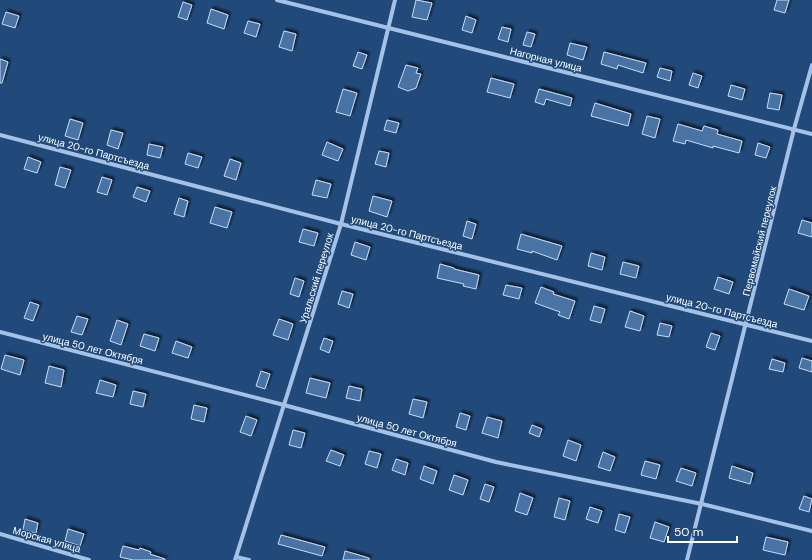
<svg xmlns="http://www.w3.org/2000/svg" width="812" height="560" font-family="'DM Sans',sans-serif">
  <style>
    .building { fill: #4a73a5; stroke: #c7dcf5; filter: url(#shadow) }
    .lines { fill: none; stroke-linecap: round; stroke-linejoin: round }
    .minor { stroke: #a4c2e6; stroke-width: 4 }
    .labels { text-anchor: middle; stroke-width: 3; stroke-linejoin: round; paint-order: stroke }
    .street-label { font-size: 10px; fill: #fff; stroke: #214a7b }
  </style>
  <defs>
    <filter id="shadow"><feDropShadow dx="2.5" dy="-2.5" stdDeviation="1" flood-color="#0009"/></filter>
  </defs>
  <rect width="100%" height="100%" fill="#214a7b"/>
  <g class="building">
    <path d="M416 0 432 3 427 20 412 17Z"/>
    <path d="M777 0H789L785 13 774 10Z"/>
    <path d="M183 2 192 5 187 20 178 17Z"/>
    <path d="M211 9 228 15 224 29 207 23Z"/>
    <path d="M6 12 19 16 15 28 2 24Z"/>
    <path d="M466 16 476 20 472 33 462 30Z"/>
    <path d="M248 21 260 24 256 37 244 33Z"/>
    <path d="M502 27 511 29 508 42 498 39Z"/>
    <path d="M284 31 296 34 292 51 279 47Z"/>
    <path d="M527 32 535 34 531 47 523 45Z"/>
    <path d="M570 43 587 47 583 60 567 55Z"/>
    <path d="M358 52 367 55 362 69 353 66Z"/>
    <path d="M604 52 646 63 643 73 618 65 617 69 601 64Z"/>
    <path d="M0 59 8 62 2 83H0Z"/>
    <path d="M406 65 418 68 416 73 421 74 416 88 408 91 398 87Z"/>
    <path d="M660 68 672 71 670 81 657 77Z"/>
    <path d="M693 73 702 76 698 88 689 85Z"/>
    <path d="M491 78 514 84 510 98 487 92Z"/>
    <path d="M731 85 745 89 742 100 728 96Z"/>
    <path d="M343 89 357 93 350 116 336 112Z"/>
    <path d="M539 89 572 98 570 106 546 99 544 105 535 102Z"/>
    <path d="M770 93 782 95 779 110 767 108Z"/>
    <path d="M595 103 631 114 628 126 591 116Z"/>
    <path d="M647 116 660 119 655 138 642 134Z"/>
    <path d="M70 119 83 123 78 140 65 136Z"/>
    <path d="M387 120 399 123 396 133 384 130Z"/>
    <path d="M678 124 702 131 704 126 718 130 717 134 742 141 739 153 713 146V148L686 140 685 144 673 141Z"/>
    <path d="M111 130 123 133 118 149 107 145Z"/>
    <path d="M327 142 343 149 338 161 322 155Z"/>
    <path d="M758 143 770 147 766 158 755 155Z"/>
    <path d="M149 144 163 147 160 158 147 155Z"/>
    <path d="M379 151 389 153 386 167 375 164Z"/>
    <path d="M188 153 202 157 198 168 185 164Z"/>
    <path d="M28 157 41 162 37 173 24 169Z"/>
    <path d="M230 159 241 163 236 180 224 176Z"/>
    <path d="M60 167 71 170 65 188 55 185Z"/>
    <path d="M102 177 112 180 107 195 97 192Z"/>
    <path d="M316 180 331 184 327 198 312 195Z"/>
    <path d="M137 187 150 191 146 202 133 197Z"/>
    <path d="M373 196 392 201 387 217 369 211Z"/>
    <path d="M179 198 188 201 184 217 174 214Z"/>
    <path d="M215 207 232 212 227 228 210 223Z"/>
    <path d="M802 220 812 223V237L798 233Z"/>
    <path d="M467 221 476 224 472 239 463 236Z"/>
    <path d="M303 229 318 233 314 246 299 242Z"/>
    <path d="M521 234 562 246 557 260 532 251V253L517 249Z"/>
    <path d="M355 242 370 247 366 260 351 255Z"/>
    <path d="M591 253 605 257 602 270 588 266Z"/>
    <path d="M623 262 639 266 636 278 620 274Z"/>
    <path d="M440 264 454 268V269L479 275 476 289 463 286 464 284 437 278Z"/>
    <path d="M718 277 733 282 729 294 714 289Z"/>
    <path d="M295 278 304 281 299 297 290 294Z"/>
    <path d="M506 285 522 288 519 299 503 295Z"/>
    <path d="M541 287 554 292 553 294 575 301 569 319 558 315 560 312 535 303Z"/>
    <path d="M789 289 809 296 804 310 784 304Z"/>
    <path d="M342 291 353 294 349 308 338 304Z"/>
    <path d="M30 302 39 305 33 321 24 318Z"/>
    <path d="M594 306 605 309 601 323 590 320Z"/>
    <path d="M630 311 644 316 640 331 625 327Z"/>
    <path d="M77 316 88 319 82 335 71 332Z"/>
    <path d="M279 319 293 324 288 340 273 335Z"/>
    <path d="M117 320 128 324 121 345 110 341Z"/>
    <path d="M660 323 672 326 669 337 657 335Z"/>
    <path d="M711 333 720 336 715 350 706 347Z"/>
    <path d="M144 334 159 338 155 351 140 346Z"/>
    <path d="M324 338 333 341 329 353 320 349Z"/>
    <path d="M176 341 192 347 188 358 172 353Z"/>
    <path d="M5 355 24 360 20 375 1 369Z"/>
    <path d="M802 358 812 361V372L799 368Z"/>
    <path d="M772 359 785 363 783 372 769 369Z"/>
    <path d="M49 366 64 370 61 387 45 383Z"/>
    <path d="M261 371 270 374 265 389 256 386Z"/>
    <path d="M310 378 330 383 326 398 306 393Z"/>
    <path d="M100 380 116 385 113 397 96 393Z"/>
    <path d="M349 386 362 389 360 401 346 398Z"/>
    <path d="M133 391 146 394 143 407 130 404Z"/>
    <path d="M413 399 427 402 423 418 409 414Z"/>
    <path d="M194 405 207 408 204 422 191 419Z"/>
    <path d="M460 413 470 416 466 430 456 427Z"/>
    <path d="M246 416 257 420 251 436 240 432Z"/>
    <path d="M487 417 502 421 498 438 482 433Z"/>
    <path d="M532 425 542 429 539 437 529 433Z"/>
    <path d="M293 430 305 433 301 448 289 445Z"/>
    <path d="M568 440 581 445 576 461 563 456Z"/>
    <path d="M331 450 344 455 340 466 326 461Z"/>
    <path d="M369 451 381 454 377 468 365 464Z"/>
    <path d="M603 452 615 457 610 471 598 467Z"/>
    <path d="M396 459 408 463 405 475 392 470Z"/>
    <path d="M645 461 660 465 656 479 641 475Z"/>
    <path d="M424 466 437 471 433 484 420 479Z"/>
    <path d="M732 466 753 473 750 484 729 478Z"/>
    <path d="M681 468 696 473 692 486 676 481Z"/>
    <path d="M454 475 468 480 463 495 449 490Z"/>
    <path d="M485 484 494 487 489 502 480 499Z"/>
    <path d="M520 493 533 498 527 515 515 511Z"/>
    <path d="M804 496 812 499 809 512 799 509Z"/>
    <path d="M559 498 570 501 565 520 554 517Z"/>
    <path d="M590 507 602 511 598 523 586 519Z"/>
    <path d="M619 514 630 517 625 533 615 530Z"/>
    <path d="M25 519 38 523 36 533 23 530Z"/>
    <path d="M655 522 669 527 664 542 650 538Z"/>
    <path d="M68 529 84 534 80 546 65 541Z"/>
    <path d="M281 535 325 547 322 556 278 544Z"/>
    <path d="M766 537 788 542 785 555 763 550Z"/>
    <path d="M123 546 139 550 140 548 151 552 150 554 165 559V560H133L120 557Z"/>
    <path d="M345 551 369 558V560H343Z"/>
  </g>
  <g class="lines">
    <g class="minor">
      <path d="M277 0 812 134"/>
      <path d="M0 135 341 224 812 341"/>
      <path d="M0 332 284 405 496 462 702 504 812 531"/>
      <path d="M0 534 89 560"/>
      <path d="M236 557 341 224 395 0"/>
      <path d="M235 560 236 557 249 560"/>
      <path d="M687 560 794 129 812 65"/>
    </g>
  </g>
  <g class="labels">
    <g class="street-label">
      <text transform="translate(546 59) rotate(14)" y="4">Нагорная улица</text>
      <text transform="translate(94 151) rotate(15)" y="4">улица 20-го Партсъезда</text>
      <text transform="translate(407 232) rotate(14)" y="4">улица 20-го Партсъезда</text>
      <text transform="translate(759 241) rotate(-76)" y="4">Первомайский переулок</text>
      <text transform="translate(316 278) rotate(-73)" y="4">Уральский переулок</text>
      <text transform="translate(722 310) rotate(14)" y="4">улица 20-го Партсъезда</text>
      <text transform="translate(93 348) rotate(14)" y="4">улица 50 лет Октября</text>
      <text transform="translate(407 430) rotate(15)" y="4">улица 50 лет Октября</text>
      <text transform="translate(47 539) rotate(16)" y="4">Морская улица</text>
    </g>
  </g>
  <path d="M668 536v6h69v-6" fill="none" stroke="#ffffff" stroke-width="2"/>
  <text x="674" y="536" font-size="12" fill="#ffffff" stroke="#214a7b" stroke-width="3" paint-order="stroke">50 m</text>
</svg>
